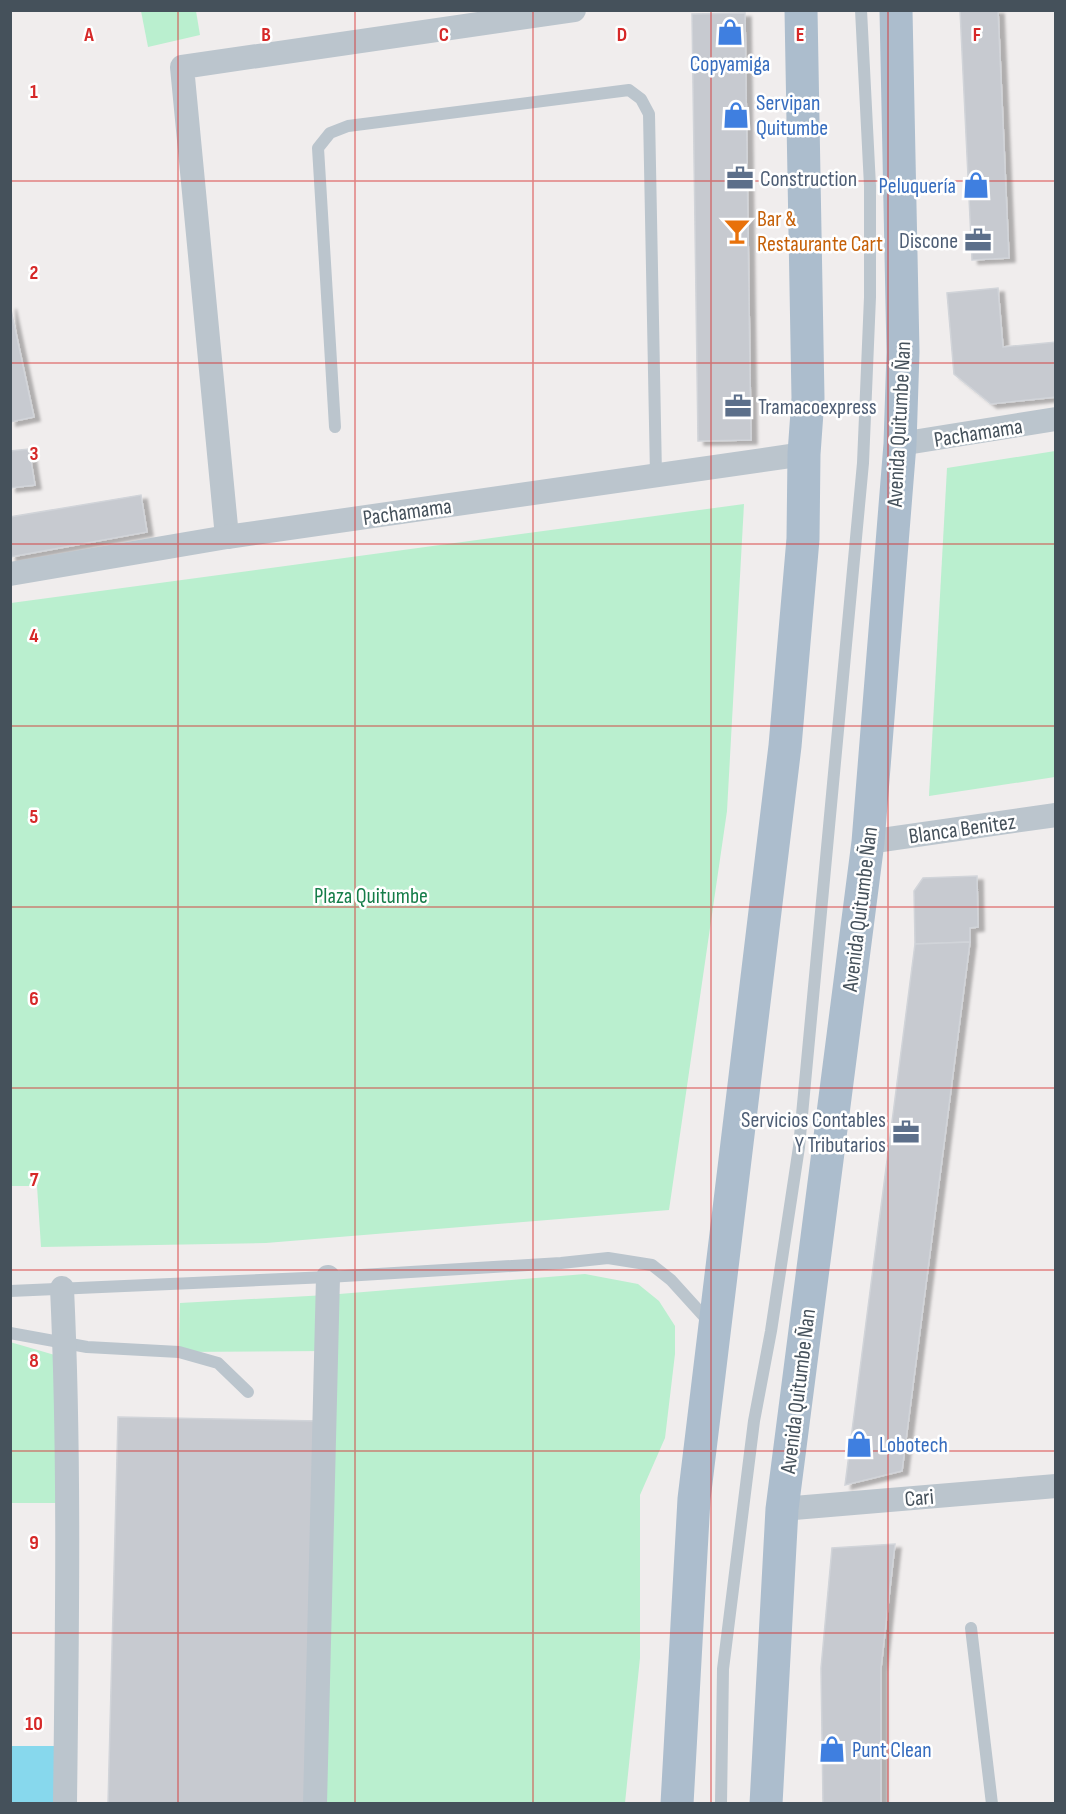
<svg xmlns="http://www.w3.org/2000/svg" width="1066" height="1814" font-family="'Sofia Sans Condensed',sans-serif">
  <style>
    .green { fill: #baefcf }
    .water { fill: #87d8ed }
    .building { fill: #c7cad0; stroke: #d1d4d9; stroke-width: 1.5; filter: url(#shadow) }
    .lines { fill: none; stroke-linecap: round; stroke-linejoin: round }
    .lane { stroke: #bbc5cd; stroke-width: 12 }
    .street { stroke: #bbc5cd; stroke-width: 24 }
    .primary { stroke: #acbdcd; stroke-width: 33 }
    .grid { fill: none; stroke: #d62828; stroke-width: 1.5; stroke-opacity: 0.55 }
    .labels { text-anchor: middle; stroke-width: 5; stroke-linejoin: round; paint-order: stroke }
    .shop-label { font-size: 22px; fill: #366cbe; stroke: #fff; text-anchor: start }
    .service-label { font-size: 22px; fill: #4e5e75; stroke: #fff; text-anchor: start }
    .food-label { font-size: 22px; fill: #c56008; stroke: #fff; text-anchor: start }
    .street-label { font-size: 22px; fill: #45515b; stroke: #fff }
    .park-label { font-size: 22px; fill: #157d49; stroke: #fff }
    .grid-label { font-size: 20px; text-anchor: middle; font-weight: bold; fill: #d62828; stroke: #fff; stroke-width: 5; stroke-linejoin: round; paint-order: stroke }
  </style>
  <defs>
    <filter id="shadow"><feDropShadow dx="6" dy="4" stdDeviation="1.5" flood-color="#0004"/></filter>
  </defs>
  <rect width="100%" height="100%" fill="#f0eded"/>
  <g class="green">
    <path d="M141 11H196L200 35 148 47Z"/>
    <path d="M1055 451V777L929 796 947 468Z"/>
    <path d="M744 504 727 811 669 1210 266 1243 41 1247 37 1186H10L11 603Z"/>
    <path d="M585 1274 638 1284 659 1301 675 1326V1354L665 1438 640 1495V1658L625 1803H326V1351L179 1352 180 1303 327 1295Z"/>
    <path d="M10 1342 65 1358 68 1503H11Z"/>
  </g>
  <path class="water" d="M11 1746H66L65 1803 11 1804Z"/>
  <g class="building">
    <path d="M960 10H998L1009 258 972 260Z"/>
    <path d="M745 13 751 440 698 441 692 14Z"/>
    <path d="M998 288 1003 347 1056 342V397L991 404 954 374 947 293Z"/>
    <path d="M10 305 34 417 10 422Z"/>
    <path d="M29 449 35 485 10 488V451Z"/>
    <path d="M141 495 147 532 10 557V517Z"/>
    <path d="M977 876 978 927 970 928V942L915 944 914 891 923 878Z"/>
    <path d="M970 942 902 1471 845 1485 915 944Z"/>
    <path d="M118 1417 319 1421 309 1804H108Z"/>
    <path d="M895 1544 881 1668V1804H823L821 1668 832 1548Z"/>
  </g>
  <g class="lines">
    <g class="lane">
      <path d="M335 427 318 148 330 133 348 126 629 90 641 99 649 114 656 475"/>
      <path d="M10 1291 328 1277 561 1263 608 1258 652 1265 671 1280 710 1323"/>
      <path d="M10 1333 87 1347 179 1352 218 1363 248 1392"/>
      <path d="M971 1628 992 1804"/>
      <path d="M721 1804 723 1669 754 1421 771 1331 799 1147 863 463 870 297V186L861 10"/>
    </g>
    <g class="street">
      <path d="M900 444 1056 419"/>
      <path d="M227 537 182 67 574 10"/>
      <path d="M10 574 227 537 804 454"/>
      <path d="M868 842 1056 815"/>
      <path d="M62 1288C70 1460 67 1632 65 1804"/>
      <path d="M782 1509 1056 1486"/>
      <path d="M315 1804 328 1277"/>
    </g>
    <g class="primary">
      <path d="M677 1804 694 1499 785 746 803 539 804 454 808 398 801 10"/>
      <path d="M766 1804 782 1509 868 842 900 444 903 352 896 10"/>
    </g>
  </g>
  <path class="grid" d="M178 10V1804M355 10V1804M533 10V1804M711 10V1804M888 10V1804M10 181H1056M10 363H1056M10 544H1056M10 726H1056M10 907H1056M10 1088H1056M10 1270H1056M10 1451H1056M10 1633H1056"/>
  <defs>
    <symbol id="shop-bare" viewBox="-9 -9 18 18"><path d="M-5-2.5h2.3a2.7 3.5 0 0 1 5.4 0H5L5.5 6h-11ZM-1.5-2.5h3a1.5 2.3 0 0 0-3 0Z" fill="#3f7fe0" stroke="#fff" stroke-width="2.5" paint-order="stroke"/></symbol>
    <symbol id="office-bare" viewBox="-9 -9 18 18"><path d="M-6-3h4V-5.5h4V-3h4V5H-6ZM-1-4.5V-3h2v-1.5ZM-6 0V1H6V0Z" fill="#5c6f8a" stroke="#fff" stroke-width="2.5" paint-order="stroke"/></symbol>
    <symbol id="bar-bare" viewBox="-9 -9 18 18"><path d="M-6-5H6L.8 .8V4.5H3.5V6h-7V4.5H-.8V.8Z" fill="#e8710a" stroke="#fff" stroke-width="2.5" paint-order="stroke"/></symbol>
  </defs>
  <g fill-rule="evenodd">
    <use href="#shop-bare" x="711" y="13" width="38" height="38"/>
    <use href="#shop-bare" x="717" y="96" width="38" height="38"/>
    <use href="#office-bare" x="721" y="159" width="38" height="38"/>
    <use href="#shop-bare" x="957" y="166" width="38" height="38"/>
    <use href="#bar-bare" x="718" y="212" width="38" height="38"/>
    <use href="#office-bare" x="959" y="221" width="38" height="38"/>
    <use href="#office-bare" x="719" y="387" width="38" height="38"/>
    <use href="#office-bare" x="887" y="1113" width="38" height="38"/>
    <use href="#shop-bare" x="840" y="1425" width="38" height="38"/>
    <use href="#shop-bare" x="813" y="1730" width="38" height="38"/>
  </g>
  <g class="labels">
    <g class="shop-label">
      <text x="730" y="71" text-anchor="middle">Copyamiga</text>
      <text x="756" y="110">Servipan<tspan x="756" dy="25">Quitumbe</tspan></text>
      <text x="956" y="193" text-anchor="end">Peluquería</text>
      <text x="879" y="1452">Lobotech</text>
      <text x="852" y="1757">Punt Clean</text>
    </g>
    <g class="service-label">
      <text x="760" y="186">Construction</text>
      <text x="958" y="248" text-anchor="end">Discone</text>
      <text x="758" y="414">Tramacoexpress</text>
      <text x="886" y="1127" text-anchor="end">Servicios Contables<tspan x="886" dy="25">Y Tributarios</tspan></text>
    </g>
    <g class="food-label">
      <text x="757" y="226">Bar &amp;<tspan x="757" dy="25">Restaurante Cart</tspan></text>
    </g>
    <g class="street-label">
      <text transform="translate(898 424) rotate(-87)" y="8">Avenida Quitumbe Ñan</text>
      <text transform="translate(978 432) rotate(-9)" y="8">Pachamama</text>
      <text transform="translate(407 511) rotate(-8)" y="8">Pachamama</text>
      <text transform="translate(962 828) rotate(-8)" y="8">Blanca Benitez</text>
      <text transform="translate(859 909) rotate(-83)" y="8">Avenida Quitumbe Ñan</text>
      <text transform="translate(797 1391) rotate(-83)" y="8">Avenida Quitumbe Ñan</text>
      <text transform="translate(919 1497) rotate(-5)" y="8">Cari</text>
    </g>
    <g class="park-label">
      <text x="371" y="903">Plaza Quitumbe</text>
    </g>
  </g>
  <g class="grid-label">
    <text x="89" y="41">A</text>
    <text x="266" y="41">B</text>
    <text x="444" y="41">C</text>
    <text x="622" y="41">D</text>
    <text x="800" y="41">E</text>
    <text x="977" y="41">F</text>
    <text x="34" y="98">1</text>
    <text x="34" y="279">2</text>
    <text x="34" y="460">3</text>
    <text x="34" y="642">4</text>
    <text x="34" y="823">5</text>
    <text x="34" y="1005">6</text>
    <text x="34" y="1186">7</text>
    <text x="34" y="1367">8</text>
    <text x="34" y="1549">9</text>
    <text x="34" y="1730">10</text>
  </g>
  <rect width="1066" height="1814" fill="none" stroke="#45515b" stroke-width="24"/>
</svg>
